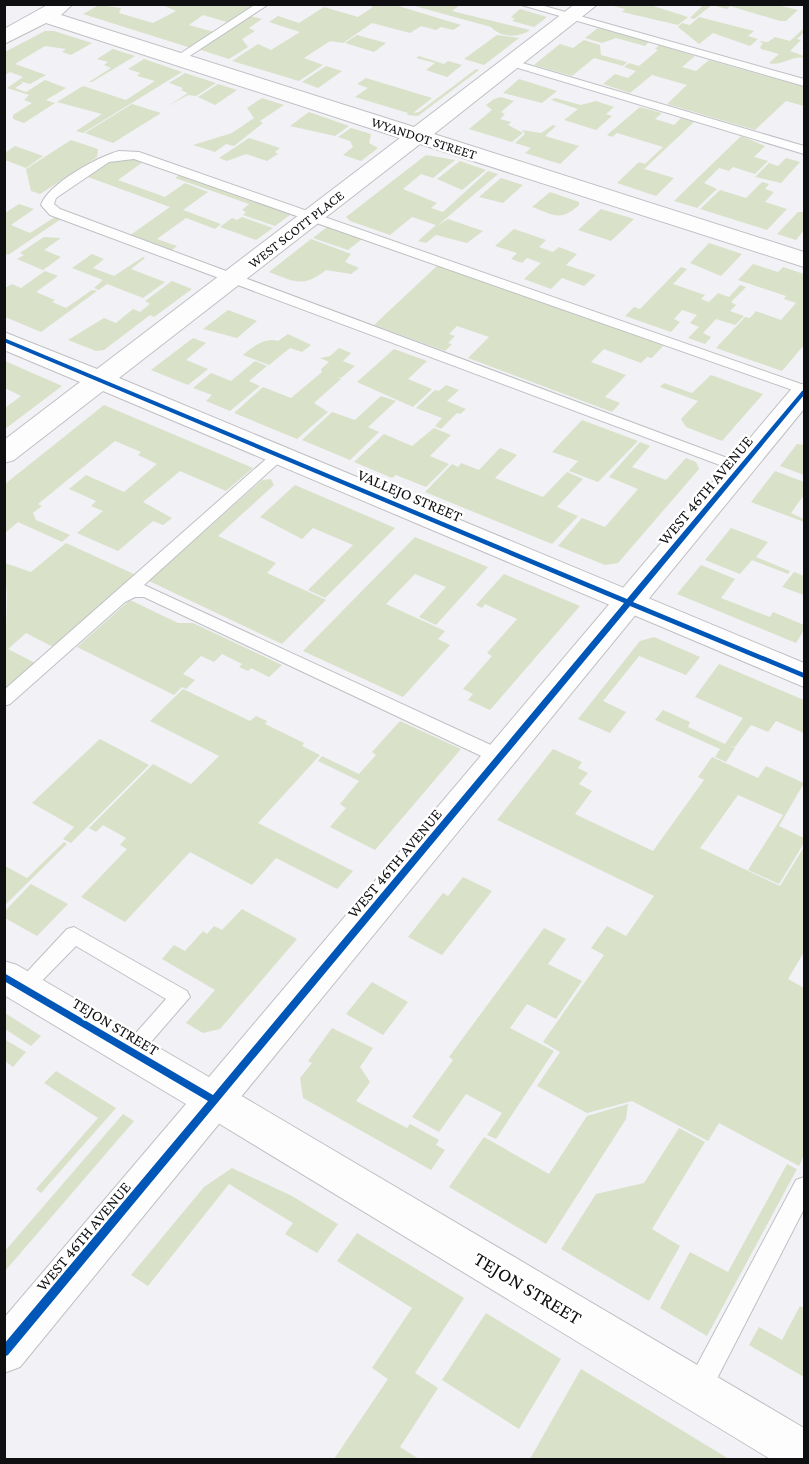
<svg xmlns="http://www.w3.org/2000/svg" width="809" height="1464" font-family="'Crimson Pro',serif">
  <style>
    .green { fill: #d9e2c8 }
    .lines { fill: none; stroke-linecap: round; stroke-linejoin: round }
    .lane-casing { stroke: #bfc0c3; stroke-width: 2 }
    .street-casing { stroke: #bfc0c3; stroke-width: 2 }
    .secondary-casing { stroke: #bfc0c3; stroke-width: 2 }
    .lane { fill: #fdfdfe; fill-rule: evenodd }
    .street { fill: #fdfdfe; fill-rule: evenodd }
    .secondary { fill: #fdfdfe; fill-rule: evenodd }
    .cycleway-casing { stroke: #fff; stroke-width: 3 }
    .cycleway { fill: #0057b8; fill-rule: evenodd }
    .labels { text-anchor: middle; stroke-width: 5; stroke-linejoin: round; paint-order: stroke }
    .far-street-label { font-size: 14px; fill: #0f0f12; stroke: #fff }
    .street-label { font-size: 16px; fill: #0f0f12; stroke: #fff }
    .near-street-label { font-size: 20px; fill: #0f0f12; stroke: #fff }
  </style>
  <rect width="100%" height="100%" fill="#f1f1f6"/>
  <g class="green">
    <path d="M99 5 121 8 119 13 153 23 176 11 162 5H259L230 23 203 15 189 25 214 32 191 48 83 14Z"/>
    <path d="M368 5H395L461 25 453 30 441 27 436 30 421 26 410 33 372 23 343 43 330 41 304 58 323 65 299 81 232 61 258 44 271 50 300 32 269 22 278 16 299 23 324 7 358 17 373 7Z"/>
    <path d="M411 5H460L452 11 530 30C519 38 501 38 491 27Z"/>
    <path d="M610 5H650L688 17 678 25 622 12 625 9Z"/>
    <path d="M703 5H777L798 10 786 21H780L730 6 727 9 712 5 694 19 690 18Z"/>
    <path d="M520 9 547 17 534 27 512 21 515 19 511 17Z"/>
    <path d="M250 16 262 19 249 28 255 31 242 39 248 47 229 59 198 49Z"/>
    <path d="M699 17 754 31 748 36 758 39 750 46 713 33 699 44 678 27 682 23 690 25Z"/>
    <path d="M598 28 649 42 645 46 616 38 602 43 585 38Z"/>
    <path d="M803 29 804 32 797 39 801 40 790 51 804 56V58C792 55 781 67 769 63L779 54 761 49 760 47 763 43 758 41 768 42 775 37 790 41Z"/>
    <path d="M45 31H54L92 43 71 55 62 52 66 49 45 46 15 64 46 75 30 84 20 81 23 83 15 88 26 92 45 80 66 88 46 100 55 103 24 123 13 119V115L32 103 24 100 29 95 7 88 23 77 10 72 5 75V52Z"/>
    <path d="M357 35 386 43 374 52 345 43Z"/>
    <path d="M497 35 519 38 484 65 464 59Z"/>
    <path d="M584 40 600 45 601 55 627 62 623 66 594 58 572 76 534 65 560 44 573 48Z"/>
    <path d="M659 45 695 56 682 67 696 71 709 60 804 87V106L786 101 755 130 667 104 687 85 652 75 630 93 603 84 615 74 628 78 636 71 624 67 629 63 639 66 658 50 655 49Z"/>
    <path d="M113 49 135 56 92 82H89L111 68 104 65 108 62 97 59Z"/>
    <path d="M419 56 444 64 448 61 462 65 447 77 426 70 435 63 416 58Z"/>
    <path d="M144 59 182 72 83 133 76 131 102 114 57 102 83 86 126 100 155 81 137 76 140 73 128 69Z"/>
    <path d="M326 66 342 71 318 88 302 82Z"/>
    <path d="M476 69 479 70 418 116 407 115 408 113 355 97 368 88 357 84 366 78 432 98 413 113 419 112Z"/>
    <path d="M185 73 216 83 196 96 188 95 168 106 188 93 181 90 183 88 169 83Z"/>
    <path d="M519 79 557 91 542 103 503 93Z"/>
    <path d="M218 84 237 90 215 105 198 97Z"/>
    <path d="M501 97 514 101 501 112 505 114 500 119 511 122 508 125 523 133 512 142 469 129 492 110 486 105 494 99Z"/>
    <path d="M262 98 284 105 260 121 263 123 234 146 226 144 215 152 193 145 232 133 254 118 247 108Z"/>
    <path d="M555 98 581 105 596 101 614 107 606 114 612 116 596 130 564 120 578 109 551 100Z"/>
    <path d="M132 104 161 113 113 143 85 133Z"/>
    <path d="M640 107 662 113 655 119 674 125 681 118 694 122 644 169 674 178 656 196 617 183 639 162 645 164 663 147 617 133 612 137 607 135Z"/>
    <path d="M309 112 349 126 335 136 290 126Z"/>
    <path d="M553 125 556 126 545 136 579 146 560 164 525 153 531 148 515 143 525 134 522 130 541 133Z"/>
    <path d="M351 128 371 134 369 143 378 148 361 161 343 155 353 147 350 141 338 137Z"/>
    <path d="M741 136 765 146 754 157 768 161 755 174 733 167 729 171 719 168 704 183 717 189 697 208 674 201Z"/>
    <path d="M249 138 280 148 275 152 278 154 267 161 246 154 227 161 219 158Z"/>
    <path d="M71 140 98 149 97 157 40 194 31 191 26 169Z"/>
    <path d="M15 146 43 156 26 168 5 160V153Z"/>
    <path d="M426 155 455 160 433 178 421 174 403 189 437 203 431 208 443 212 488 171 498 174 437 226 448 219 483 231 467 243 436 235 426 243 418 241 436 225 412 217 390 235 350 221 346 217Z"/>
    <path d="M117 157H128L143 162 118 180 165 197 185 183 208 192 183 210 221 224 215 229 186 218 157 239 177 246 171 251 129 236 170 207 88 177Z"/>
    <path d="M786 158 800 162 781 183 755 177 769 163 778 166Z"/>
    <path d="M460 161 486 170 462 190 437 179Z"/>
    <path d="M182 173 294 212 275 226 243 215 246 212 242 210 249 204 175 178Z"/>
    <path d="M501 178 523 185 503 203 479 197Z"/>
    <path d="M762 182 769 184 765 189 774 192 765 202 787 209 767 230 700 209 720 190 746 198Z"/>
    <path d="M550 192 579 202V205C560 222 554 215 532 207Z"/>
    <path d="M19 204 34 209 11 225 30 233 55 217 61 219 8 255 5 253V213Z"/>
    <path d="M601 209 634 219 611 241 578 230Z"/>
    <path d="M798 212H804V230L796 240 777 234Z"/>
    <path d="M242 217 273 228 256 240 220 227 232 218 237 220Z"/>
    <path d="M327 227 362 239 348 250 313 238Z"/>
    <path d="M514 229 546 240 539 247 553 252 559 247 577 254 566 265 596 275 584 286 562 278 551 289 524 279 541 263 527 258 522 263 511 259 517 253 495 246Z"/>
    <path d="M44 237 61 238 44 250 61 257 43 270 17 259 24 255 20 253Z"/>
    <path d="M311 239 351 254 345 262 359 268 351 274 326 270C303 288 295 282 269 272Z"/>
    <path d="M709 243 742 254 721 276 690 263Z"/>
    <path d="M92 254 104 259 93 268 114 276 143 257 145 258 131 269 165 282 143 298 107 284 99 290 94 288 103 280 72 268Z"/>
    <path d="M753 264 778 272 783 267 804 274V345L782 371 716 348 745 317 750 318 756 311 781 320 796 303 784 299 786 296 738 280Z"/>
    <path d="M438 265 665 344 652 358 647 357 641 363 604 349 591 362 626 375 605 397 620 403 612 412 468 358 489 337 457 326 449 334 455 336 448 343 452 344 445 351 374 325Z"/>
    <path d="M681 267 687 269 673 284 705 295 701 299 709 302 718 293 729 297 740 285 746 287 731 302 736 305 730 311 744 316 735 325 716 319 703 333 711 337 705 344 688 338 699 327 690 323 697 315 682 310 674 319 680 322 671 332 625 316 634 307 640 309Z"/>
    <path d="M45 271 58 276 36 292 55 300 52 302 66 308 92 290 97 291 41 332 5 317V288L12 284 21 288Z"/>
    <path d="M172 281 192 289 154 317 150 315 104 350 96 351 68 340 104 318 116 323 133 309 140 312 150 304 145 301Z"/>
    <path d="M228 310 257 321 237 338 203 329Z"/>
    <path d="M288 334 311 345 302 352 290 348 269 365 243 355C252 347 266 337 278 341Z"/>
    <path d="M193 338 206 343 186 360 208 369 188 385 151 370Z"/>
    <path d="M339 348 351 353 343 361 355 366 341 378 337 377 341 379 314 403 328 412 297 439 234 413 263 387 291 398 322 372 321 369 329 362 320 358 330 356Z"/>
    <path d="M394 349 427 361 408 379 432 389 413 407 357 382Z"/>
    <path d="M5 361 62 386 5 429V408L21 396 5 388Z"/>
    <path d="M255 361 267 366 249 381 260 386 230 411 206 401 212 395 193 388 211 373 231 381Z"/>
    <path d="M711 375 763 394 722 441 686 427 681 419 698 401 660 387 664 383 692 393Z"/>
    <path d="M446 385 459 390 447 401 466 409 460 414 457 413 441 429 435 426 442 418 416 408 435 390 439 391Z"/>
    <path d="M381 396 396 401 368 427 379 432 350 460 302 440 332 412 355 420Z"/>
    <path d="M104 405 253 468 226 491 180 471 143 502 172 518 163 525 153 521 118 551 77 533 103 511 91 506 96 501 69 489 86 475 124 492 157 464 138 455 141 452 115 441 38 504 42 506 33 513 36 520 70 535 62 542 18 522 5 533V484Z"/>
    <path d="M582 420 638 441 598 482 569 471 578 461 552 452Z"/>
    <path d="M434 428 451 435 430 456 449 464 426 487 396 475 392 478 354 462 384 434 412 446Z"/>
    <path d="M640 442 650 446 632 467 666 480 686 458 696 462 699 469 618 563 605 565 558 546 582 518 605 527 638 489 609 477Z"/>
    <path d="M797 444 804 445V475L780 466Z"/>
    <path d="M500 448 517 455 495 478 543 497 567 472 583 479 557 507 578 516 552 544 425 492 452 464 458 467 461 463 479 470Z"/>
    <path d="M775 471 804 482V495L791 513 804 519V522L751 502Z"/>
    <path d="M271 479 274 485 218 536 276 563 267 573 326 600 282 644 149 581 262 480Z"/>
    <path d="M295 485 395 528 325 598 308 590 353 545 313 528 302 539 260 517Z"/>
    <path d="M731 528 768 542 756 557 790 571 788 574 752 560 740 574 705 560Z"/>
    <path d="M415 537 488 567 436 625 419 617 446 587 415 574 386 604 445 631 438 639 450 645 403 697 303 651Z"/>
    <path d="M66 543 136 575 55 648 26 633 8 649 35 663 7 689 4 687 7 598 5 563 31 572Z"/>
    <path d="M701 565 735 579 721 598 770 617 773 612 804 625V630L796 643 677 594Z"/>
    <path d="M794 572 804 576V595L782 587Z"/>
    <path d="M504 574 580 606 490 710 468 700 473 694 463 689 492 656 487 653 517 619 485 604 482 608 476 605Z"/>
    <path d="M130 600 178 623H193L282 665 269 677 251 668 248 671 239 667 242 664 222 654 214 662 201 656 183 674 195 680 186 689 182 687 174 695 77 647Z"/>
    <path d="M654 637 700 657 686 675 639 656 603 701 626 712 610 733 578 719 640 641Z"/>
    <path d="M719 664 804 700V733L776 721 768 732 751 725 735 747 730 746 735 748 726 762 715 757 720 749 655 720 663 710 690 722 688 727 725 744 743 718 695 697Z"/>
    <path d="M183 689 250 721 256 716 267 721 265 724 304 743 302 746 320 755 258 823 353 871 337 889 276 858 252 885 190 852 125 922 81 897 127 849 120 845 126 838 103 825 96 832 89 828 153 764 191 784 219 756 150 721Z"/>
    <path d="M400 721 461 749 375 850 330 827 346 808 340 804 359 781 318 761 322 756 359 774 376 755 372 752Z"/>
    <path d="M100 739 149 765 71 843 63 839 74 827 32 803Z"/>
    <path d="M553 749 582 762 578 768 588 773 579 784 592 791 575 814 653 851 704 780 698 777 712 757 758 778 766 766 804 783 779 826 804 838V843L779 884 748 870 783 815 738 795 700 848 780 886 804 847V952L788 979 804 988V1155L799 1166 719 1123 708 1141 632 1101 587 1113 537 1086 560 1052 543 1042 604 955 591 948 607 926 626 936 654 896 497 820Z"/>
    <path d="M64 842 67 844 5 905V866L27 878Z"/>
    <path d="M463 877 492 891 442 955 408 937 443 893 448 896Z"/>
    <path d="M31 884 68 904 37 936 5 918V911Z"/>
    <path d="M242 909 297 939 220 1029 203 1033 186 1023 215 990 162 959 174 945 185 951 203 931 207 934 214 926 222 930Z"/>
    <path d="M544 928 566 939 548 964 582 981 556 1019 527 1004 510 1028 554 1051 496 1139 487 1135 502 1113 466 1094 439 1132 412 1117 453 1060 449 1057Z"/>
    <path d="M372 982 408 1002 383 1035 346 1014Z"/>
    <path d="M5 1013 41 1036 31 1046 5 1029Z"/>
    <path d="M332 1028 373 1048 360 1067 370 1082 356 1101 407 1128 410 1124 439 1140 436 1145 445 1150 431 1170 303 1098 300 1078 312 1063 308 1061Z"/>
    <path d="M4 1039 26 1052 13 1067 5 1061Z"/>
    <path d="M56 1071 116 1108 41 1193 36 1189 98 1118 44 1083Z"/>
    <path d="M628 1104 626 1119 546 1244 449 1187 484 1137 549 1174 587 1116Z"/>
    <path d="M123 1114 134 1121 5 1271V1251Z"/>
    <path d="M679 1128 705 1142 652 1229 680 1246 649 1301 561 1249 596 1194 644 1183Z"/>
    <path d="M787 1164 797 1169 707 1336 660 1308 690 1252 728 1272Z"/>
    <path d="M232 1168 292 1196 338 1224 317 1253 285 1234 293 1223 229 1184 148 1286 131 1275 204 1187Z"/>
    <path d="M357 1233 464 1298 415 1373 438 1388 400 1447 419 1459H334L388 1379 372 1368 412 1308 337 1261Z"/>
    <path d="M800 1306 804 1308V1377L749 1345 759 1327 782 1340Z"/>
    <path d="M486 1313 561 1359 519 1429 442 1380Z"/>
    <path d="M581 1369 729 1459H530Z"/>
  </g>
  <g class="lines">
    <defs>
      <g id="lane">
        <path d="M256 4H269L182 61 172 59Z"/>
        <path d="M518 4H537L804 79V86Z"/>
        <path d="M512 60 804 146V154L508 65 506 63Z"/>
        <path d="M119 151 139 152 804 385V394L134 159 109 162 56 198 54 204 60 209 746 465 749 468 741 473 736 471 50 215 41 205C48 184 97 157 119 151Z"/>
        <path d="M279 450 287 455 284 458 144 585 506 752 509 757 506 762H494L144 597H135L125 602 10 704 4 706V690L274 452Z"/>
        <path d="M74 927 187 991 190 997 138 1057 131 1060 124 1057 120 1051 166 999 76 946 30 993 23 996 16 993 13 987 67 929Z"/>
        <path d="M804 1177V1209L707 1398 698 1401 689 1398 686 1389 689 1380 796 1180Z"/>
      </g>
      <g id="street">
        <path d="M49 4H73L61 15 414 127 575 4H598L434 134 804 252V267L420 144 119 378 804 663V687L103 391 14 460 4 463V440L80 382 4 350V332L97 369 400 138 46 23 4 44V29Z"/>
        <path d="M214 1083 228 1088 804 1428V1460H772L200 1112 194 1100 200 1088Z"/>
      </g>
      <path id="secondary" d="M804 384V409L20 1367 4 1373V1318L186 1104 4 995V961L17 965 209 1077 794 386Z"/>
    </defs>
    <use href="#lane" class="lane-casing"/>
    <use href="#street" class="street-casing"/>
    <use href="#secondary" class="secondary-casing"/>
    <use href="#lane" class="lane"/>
    <use href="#street" class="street"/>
    <use href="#secondary" class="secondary"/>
    <defs>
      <path id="cycleway" d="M4 338 627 599 802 391 804 390V395L633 602 804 673V678L630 606 8 1355 4 1357V1344L208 1101 4 981V973L213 1095 624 603 4 342Z"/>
    </defs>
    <use href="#cycleway" class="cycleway-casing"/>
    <use href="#cycleway" class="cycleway"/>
  </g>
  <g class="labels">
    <g class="far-street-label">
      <text transform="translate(424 138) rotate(18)" y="5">WYANDOT STREET</text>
      <text transform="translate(296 229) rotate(-38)" y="5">WEST SCOTT PLACE</text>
    </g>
    <g class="street-label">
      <text transform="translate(705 490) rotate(-50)" y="6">WEST 46TH AVENUE</text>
      <text transform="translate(410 495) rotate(23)" y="6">VALLEJO STREET</text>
      <text transform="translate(394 863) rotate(-50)" y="6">WEST 46TH AVENUE</text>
      <text transform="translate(116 1026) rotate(31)" y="6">TEJON STREET</text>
      <text transform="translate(83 1236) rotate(-50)" y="6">WEST 46TH AVENUE</text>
    </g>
    <g class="near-street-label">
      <text transform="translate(528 1288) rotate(31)" y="7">TEJON STREET</text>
    </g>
  </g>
  <rect width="809" height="1464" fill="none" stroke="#0f0f12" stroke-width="12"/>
</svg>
